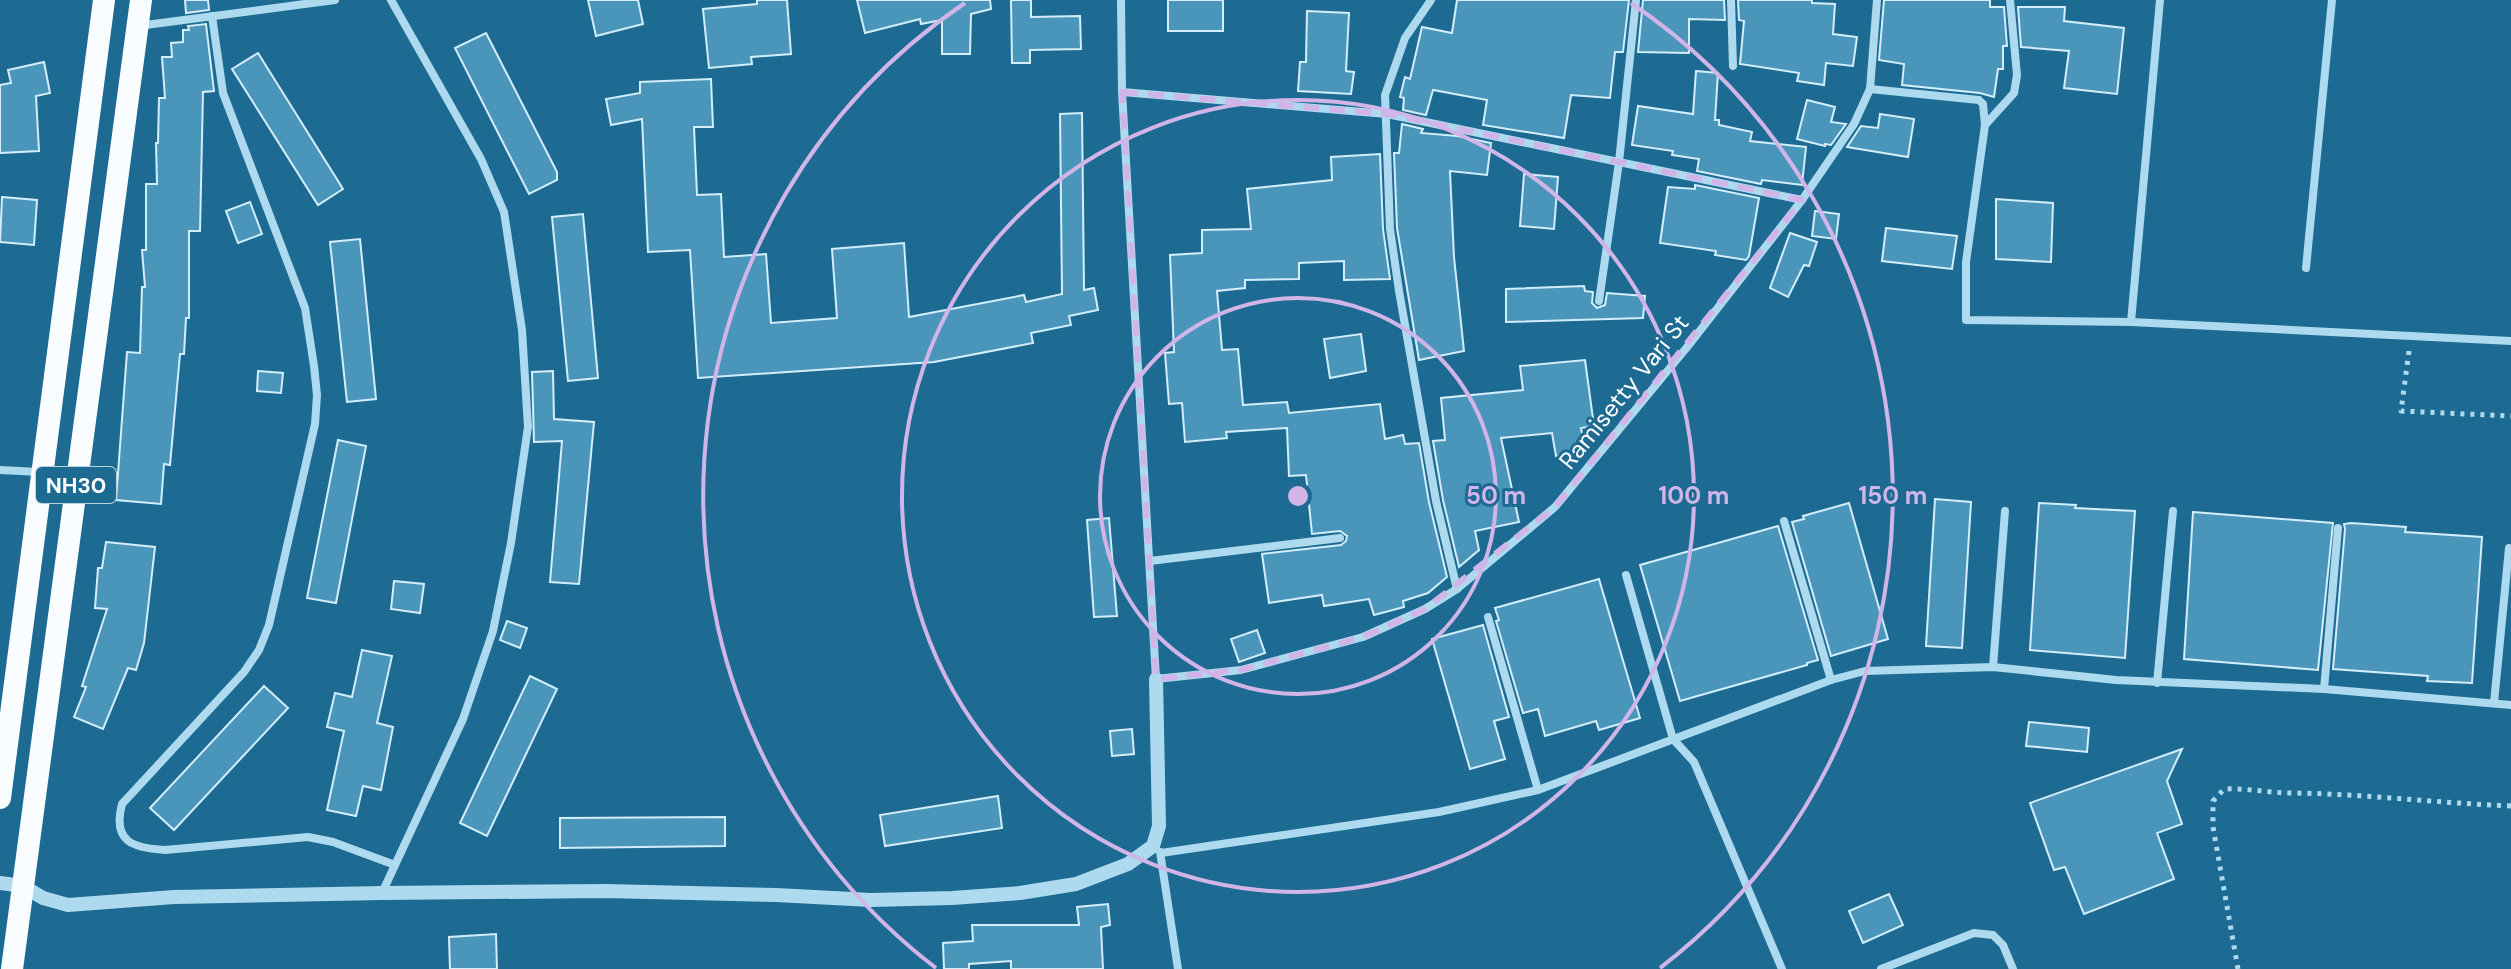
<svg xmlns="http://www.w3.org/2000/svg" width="2511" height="969" font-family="'DM Sans',sans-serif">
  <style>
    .building { fill: #4a96ba; stroke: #d3eefa; stroke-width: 2 }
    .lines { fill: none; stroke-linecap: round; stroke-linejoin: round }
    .path { stroke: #addaee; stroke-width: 5; stroke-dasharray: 4 6; stroke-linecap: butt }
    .minor { stroke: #addaee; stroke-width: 8 }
    .tertiary { stroke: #addaee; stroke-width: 14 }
    .trunk { stroke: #fafdff; stroke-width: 22 }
    .marked { fill: none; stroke: #d1b5e9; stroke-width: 6; stroke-dasharray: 16 10; stroke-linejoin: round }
    .ring { fill: none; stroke: #d1b5e9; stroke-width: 4 }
    .labels { text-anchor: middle; stroke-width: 6; stroke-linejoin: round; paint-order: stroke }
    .shield { fill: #1d6b92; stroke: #bbd3de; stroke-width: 2 }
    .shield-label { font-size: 22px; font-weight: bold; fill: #fff }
    .street-label { font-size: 24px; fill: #fff; stroke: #1d6b92 }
    .centre { fill: #d1b5e9; stroke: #1d6b92; stroke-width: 4 }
    .ring-label { font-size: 24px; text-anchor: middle; font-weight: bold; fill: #d1b5e9; stroke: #1d6b92; stroke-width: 6; stroke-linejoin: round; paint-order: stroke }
  </style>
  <rect width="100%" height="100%" fill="#1d6b92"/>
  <g class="building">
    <path d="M185 0H208L209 10 186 13Z"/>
    <path d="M588 0H638L643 24 596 36Z"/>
    <path d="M757 0H787L791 54 751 57 752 64 709 68 703 9 757 4Z"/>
    <path d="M857 0H990L991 9 971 14 970 54H942V20L921 24 920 19 865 33Z"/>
    <path d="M1011 0H1031V17L1080 16 1081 49 1030 50V63H1012Z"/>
    <rect x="1168" y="0" width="55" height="31"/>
    <path d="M1457 0H1629L1623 52H1615L1610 98 1571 95 1564 138 1483 125 1487 100 1433 90 1426 115 1403 110 1404 98 1400 97 1405 77 1410 79 1422 27 1452 33Z"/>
    <path d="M1643 0H1724L1725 20 1689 19V53L1638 52Z"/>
    <path d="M1738 0H1812V3L1835 4 1833 34 1857 37 1853 66 1826 63 1824 85 1797 81 1799 73 1740 64 1744 21 1739 20Z"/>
    <path d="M1884 0H1990V7H2004L2007 46H2003V69H1998L1994 97 1980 93 1902 85 1904 64 1879 60Z"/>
    <path d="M2018 7H2065L2064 21 2124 28 2117 94 2064 88 2069 51 2021 47Z"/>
    <path d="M1307 11 1349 13 1346 71 1354 72 1351 94 1298 91 1300 62H1306Z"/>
    <path d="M206 24 214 91 203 92 200 231H189V318H186L184 354H180L170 465 164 464 161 504 116 500 127 352 140 353 142 287H145L142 250H146V184H157L156 143H158L159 98H165L162 57H172L171 43 183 42V30H189L188 26Z"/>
    <path d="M486 33 557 172V180L529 194 455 48Z"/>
    <path d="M258 53 343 189 318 205 232 69Z"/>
    <path d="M44 62 50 93 36 96 39 151 0 153V85L11 83 8 70Z"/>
    <path d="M1696 71 1718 73 1715 120H1719V125L1752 132 1750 141 1806 147 1802 185 1762 180 1761 184 1697 171 1699 159 1672 155 1673 151 1632 145 1638 106 1693 114Z"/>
    <path d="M711 79 713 127H694L697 195 721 194 724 257 766 254 771 323 837 318 832 249 904 243 909 317 1024 295 1026 302 1062 294 1060 114 1082 113 1084 290 1094 288 1098 310 1069 316 1071 325 1031 333 1033 343 934 362 698 378 690 250 648 252 642 119 611 125 606 99 640 93V82Z"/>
    <path d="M1807 100 1835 107 1831 122 1846 124 1831 145 1825 144V146L1797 139Z"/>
    <path d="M1880 114 1914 119 1908 157 1847 147 1861 126 1878 128Z"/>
    <path d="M1402 124 1423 129 1421 133 1457 136 1491 143 1487 175 1450 171 1454 257 1464 351 1419 360 1397 228 1394 153H1399Z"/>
    <path d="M1380 154 1383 229 1390 279 1344 280V261L1299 263V279L1245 280V288L1217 291 1222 350 1238 349 1243 405 1287 402 1289 413 1380 404 1385 439 1403 435 1405 444 1419 443 1429 502 1447 577 1428 593 1403 601 1404 607 1374 615 1369 599 1324 606 1322 595 1269 603 1262 554 1341 545 1346 541 1347 536 1340 531 1312 534 1306 475 1289 476 1287 428 1226 432 1227 438 1185 442 1182 403 1169 404 1165 353 1174 352 1170 255 1202 253V230L1251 229 1247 189 1332 180 1331 157Z"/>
    <path d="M1524 174 1558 177 1554 229 1520 226Z"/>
    <path d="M1695 185 1759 198 1749 256 1746 260 1715 255 1716 251 1660 243 1668 187 1695 189Z"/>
    <path d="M2 197 37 200 34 245 0 242Z"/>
    <path d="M1996 199 2053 203 2051 262 1996 259Z"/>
    <path d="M250 202 262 234 238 243 226 211Z"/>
    <path d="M1815 211 1839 214 1836 239 1812 236Z"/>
    <path d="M583 214 598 378 568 381 552 217Z"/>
    <path d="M1886 228 1957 236 1952 269 1882 261Z"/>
    <path d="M1790 233 1817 242 1809 266 1804 265 1788 297 1770 288Z"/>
    <path d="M360 239 376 399 347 402 330 242Z"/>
    <path d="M1584 286 1585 291 1593 292 1592 303 1597 308 1605 305 1607 293 1645 296 1643 318 1506 322V289Z"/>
    <path d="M1361 334 1366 371 1330 378 1324 339Z"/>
    <path d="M1585 360 1594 426 1581 428 1585 451 1556 456 1552 433 1501 438 1519 522 1475 531 1479 550 1459 567 1443 500 1433 441 1445 440 1441 398 1523 390 1520 366Z"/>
    <path d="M258 371 283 373 281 393 257 391Z"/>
    <path d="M553 371 554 419 594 422 579 584 550 582 562 441 534 442 532 372Z"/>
    <path d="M338 440 366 446 336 603 307 598Z"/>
    <path d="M1935 499 1971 502 1962 648 1926 646Z"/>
    <path d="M1849 503 1888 639 1831 656 1792 522 1804 519 1803 516Z"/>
    <path d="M2039 503 2076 505 2075 508 2135 511 2125 658 2030 650Z"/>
    <path d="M2193 512 2333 523 2318 670 2184 659Z"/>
    <path d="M1109 518 1117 616 1094 617 1087 520Z"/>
    <path d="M2351 523 2406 527 2405 532 2482 537 2472 683 2427 681 2428 676 2333 669 2345 529 2344 524Z"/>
    <path d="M1778 526 1818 660 1807 663V665L1680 701 1640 565Z"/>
    <path d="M106 542 155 547 144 643 136 670 128 668 103 729 74 717 86 687 82 686 107 609 95 608 98 568H102Z"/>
    <path d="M1599 579 1640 718 1599 730 1596 721 1545 736 1538 709 1523 713 1496 621 1499 620 1495 608Z"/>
    <path d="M394 581 424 584 420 613 391 609Z"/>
    <path d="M507 621 527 628 520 648 500 640Z"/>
    <path d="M1483 625 1509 717 1494 721 1505 759 1470 769 1432 639Z"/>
    <path d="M1257 630 1265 653 1239 662 1231 639Z"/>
    <path d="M362 650 392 656 377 723 393 727 381 790 363 786 356 816 327 810 344 731 327 727 335 693 352 697Z"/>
    <path d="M530 676 557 689 487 836 460 823Z"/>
    <path d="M264 686 288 708 174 830 150 808Z"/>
    <path d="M2029 722 2089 728 2087 752 2026 746Z"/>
    <path d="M1132 729 1134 754 1112 756 1110 731Z"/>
    <path d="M2182 749 2167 781 2182 824 2157 833 2174 879 2084 914 2065 867 2054 870 2030 803Z"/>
    <path d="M998 796 1002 828 885 846 880 815Z"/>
    <path d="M725 817V846L560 848V818Z"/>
    <path d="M1889 894 1903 925 1863 943 1849 911Z"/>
    <path d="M1108 904 1110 925 1101 927 1103 969H1011V961L969 964V969H944L943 943 973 941 972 925H1079L1077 907Z"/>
    <path d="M496 934 497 969H450L449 937Z"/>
  </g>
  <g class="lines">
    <g class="path">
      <path d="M2409 351 2401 411 2511 416"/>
      <path d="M2238 969 2213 827V801L2224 789C2248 788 2269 793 2293 793 2366 794 2438 803 2511 806"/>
    </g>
    <g class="minor">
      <path d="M1121 0 1122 92 1156 679 1241 670 1363 637 1425 609 1457 589 1555 507 1688 346 1802 200 1854 124 1870 89 1877 0"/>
      <path d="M1431 0 1405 38 1385 95 1390 229 1399 291 1436 501 1457 589"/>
      <path d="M1731 0 1733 66"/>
      <path d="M212 16 223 93 305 308 314 366 317 395 315 424 269 625 259 650 244 672 122 804C112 842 133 848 165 850L308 837 333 842 395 865"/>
      <path d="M138 26 335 0"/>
      <path d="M1870 89 1979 100 1983 104 1985 125 1966 262V320L2131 322 2511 341"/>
      <path d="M1122 92 1387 114 1802 200"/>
      <path d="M1985 125 2014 93 2017 75 2010 0"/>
      <path d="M2306 268 2332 0"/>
      <path d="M1599 301 1619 162 1636 0"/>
      <path d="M2131 322 2160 0"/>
      <path d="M0 470 39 472"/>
      <path d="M1784 521 1831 680"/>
      <path d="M1150 561 1340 538"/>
      <path d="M1626 575 1673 739 1694 762 1782 969"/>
      <path d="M1488 617 1538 790"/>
      <path d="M1993 667 2005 511"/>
      <path d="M2157 683 2173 511"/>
      <path d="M2324 689 2338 528"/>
      <path d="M2494 703 2509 548"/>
      <path d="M1160 852 1178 969"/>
      <path d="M1161 853 1439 812 1538 790 1831 680 1865 671 1993 667 2116 680 2324 689 2511 705"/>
      <path d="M382 893 463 719 493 631 511 543 528 427 522 330 504 212 481 159 391 0"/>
      <path d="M1881 969 1974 933 1993 935 2003 945 2013 969"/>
    </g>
    <path class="tertiary" d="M0 883 23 886 43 898 68 905 174 897 382 893 606 891 776 895 871 900 952 898 1020 893 1076 884 1128 864 1153 846 1159 826 1156 679"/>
    <g class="trunk">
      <path d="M0 798 104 0"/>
      <path d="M12 969 141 0"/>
    </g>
  </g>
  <path class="marked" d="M1122 92 1387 114 1802 200 1555 507 1425 609 1363 637 1241 670 1156 679Z"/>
  <g class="ring">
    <circle cx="1298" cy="496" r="198"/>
    <circle cx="1298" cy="496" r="396"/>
    <path d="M936 968A595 595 0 0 1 965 3M1631 3A595 595 0 0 1 1660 968"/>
  </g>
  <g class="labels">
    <rect class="shield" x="36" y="467" width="80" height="36" rx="6"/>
    <g class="shield-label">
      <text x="76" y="493">NH30</text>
    </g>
    <g class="street-label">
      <text transform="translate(1624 392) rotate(-51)" y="8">Ramisetty Vari St</text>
    </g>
  </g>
  <circle cx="1298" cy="496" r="12" class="centre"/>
  <g class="ring-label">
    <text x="1496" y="504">50 m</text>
    <text x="1694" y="504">100 m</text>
    <text x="1893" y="504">150 m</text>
  </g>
</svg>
